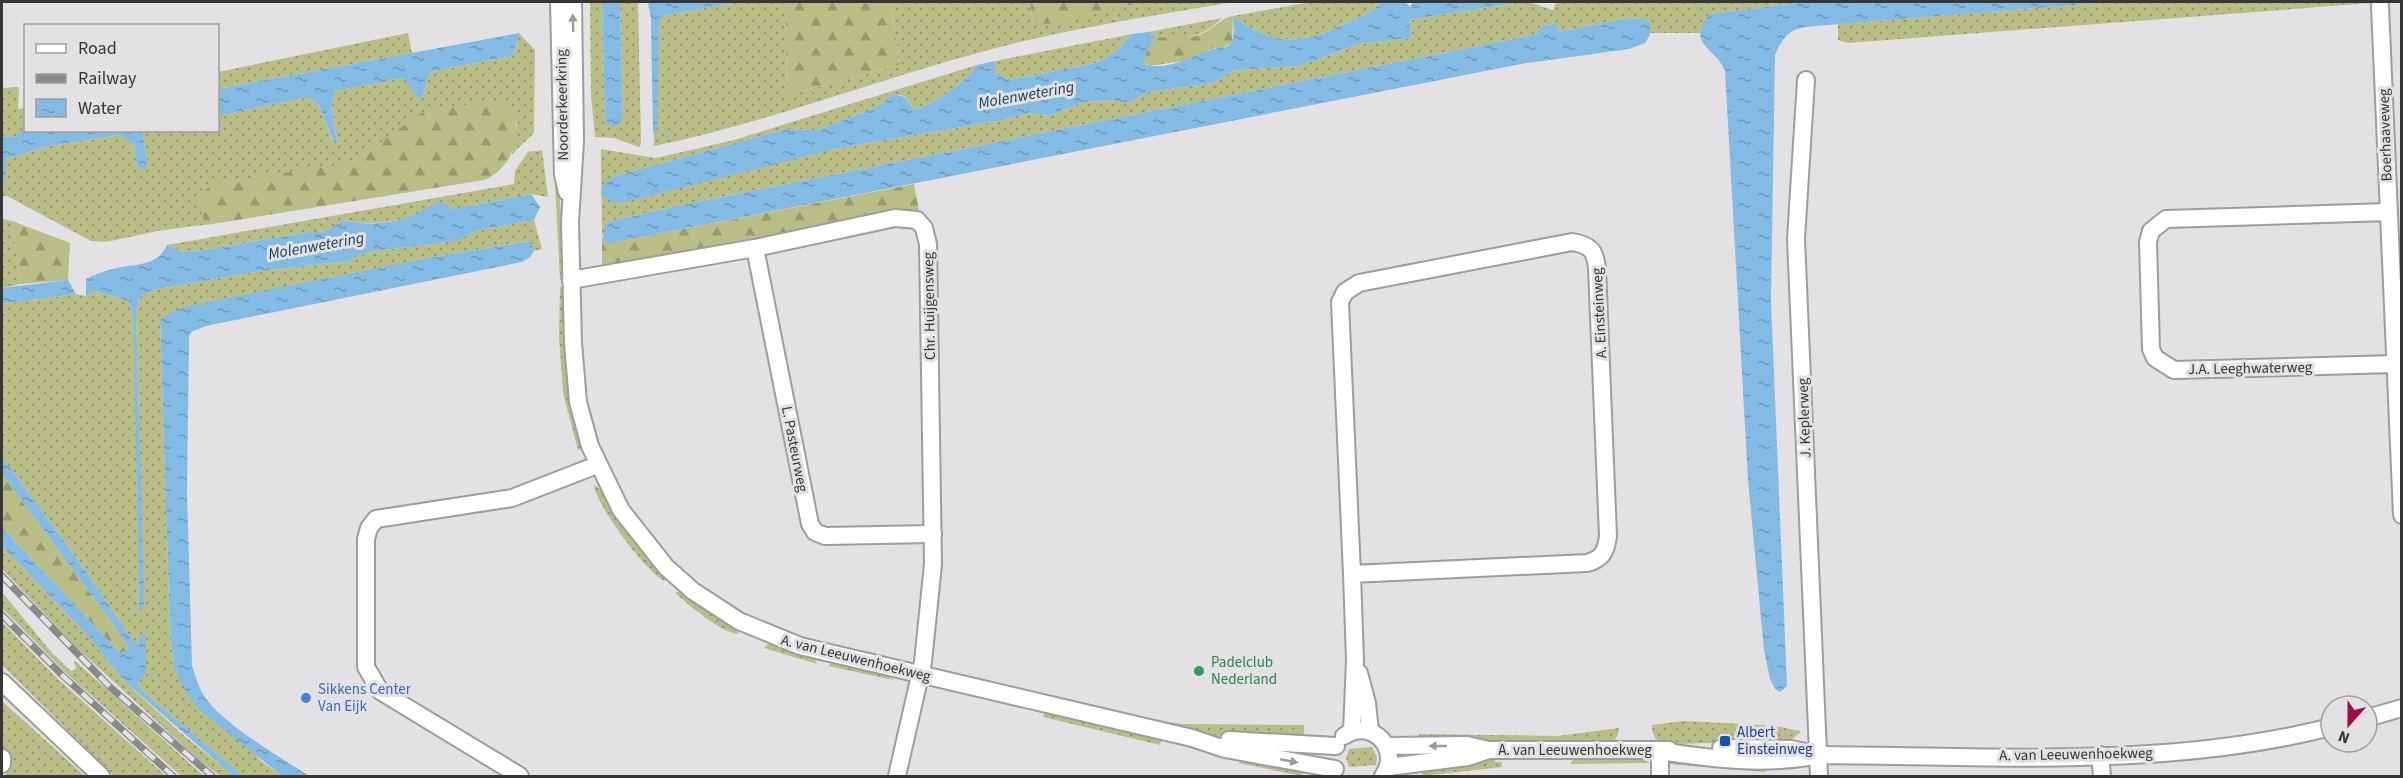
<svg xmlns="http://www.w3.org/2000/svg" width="2403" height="778" font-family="'Source Sans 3',sans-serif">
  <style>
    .grass { fill: url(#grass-dots) }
    .forest { fill: url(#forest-firs) }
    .water { fill: url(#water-ripples) }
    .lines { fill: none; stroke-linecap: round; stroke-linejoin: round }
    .minor-casing { stroke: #9d9c9e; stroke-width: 20 }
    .minor { stroke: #fff; stroke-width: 16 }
    .rail-casing { stroke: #8a898b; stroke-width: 7 }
    .rail { stroke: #e3e1e4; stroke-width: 4.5; stroke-dasharray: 14; stroke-linecap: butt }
    .oneway { fill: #9b9a9b }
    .leisure-dot { fill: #2e9e5b; stroke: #e3e1e4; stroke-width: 2 }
    .shop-dot { fill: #3f7fe0; stroke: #e3e1e4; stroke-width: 2 }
    .transit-dot { fill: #1a4fb4; stroke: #e3e1e4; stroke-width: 2 }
    .labels { text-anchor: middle; stroke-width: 6; stroke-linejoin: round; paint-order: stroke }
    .street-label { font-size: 15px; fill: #373637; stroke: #e3e1e4 }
    .leisure-label { font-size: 15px; fill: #27864d; stroke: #e3e1e4; text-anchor: start }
    .shop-label { font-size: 15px; fill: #366cbe; stroke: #e3e1e4; text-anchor: start }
    .transit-label { font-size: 15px; fill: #164399; stroke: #e3e1e4; text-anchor: start }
    .water-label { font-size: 16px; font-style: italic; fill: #123d59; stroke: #e3e1e4 }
  </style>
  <defs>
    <pattern id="grass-dots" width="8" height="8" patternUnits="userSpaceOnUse" patternTransform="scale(1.5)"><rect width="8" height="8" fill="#b8be86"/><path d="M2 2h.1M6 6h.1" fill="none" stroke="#969b6e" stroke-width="1.8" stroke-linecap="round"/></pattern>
    <pattern id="forest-firs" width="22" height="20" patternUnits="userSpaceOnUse" patternTransform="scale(1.5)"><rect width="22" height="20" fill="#b8be86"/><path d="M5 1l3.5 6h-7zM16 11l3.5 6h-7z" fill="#969b6e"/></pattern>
    <pattern id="water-ripples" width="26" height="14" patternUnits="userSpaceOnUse" patternTransform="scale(1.5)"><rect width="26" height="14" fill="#84bbe4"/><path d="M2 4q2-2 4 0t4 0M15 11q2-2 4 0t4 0" fill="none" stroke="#6d99ba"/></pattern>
  </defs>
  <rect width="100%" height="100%" fill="#e3e1e4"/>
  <g class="grass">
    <path d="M590 2H602L605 120 611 126 623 119 620 2H638L641 144 639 147 614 138 595 137 591 94Z"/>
    <path d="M738 2H785L787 95 899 65 891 2H1030L1033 23 1131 5V2H1234C1145 17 1054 31 967 56 862 85 761 124 654 146L651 18Z"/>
    <path d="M1311 2H1382C1373 12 1359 18 1346 23 1303 45 1272 47 1233 16Z"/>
    <path d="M1520 2H1529L1553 10 1556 2H1805L1711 14 1701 28V33H1650V23L1644 18 1624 19 1559 32 1556 23 1540 27 1538 34 692 203 610 221 602 237 601 149 655 158 678 153 734 140 977 65C963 86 940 98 919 109L913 108 905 96 893 94 877 107 818 130 787 129 612 177 732 174 839 148 997 121 1029 113 1048 116 1083 102 1112 100 1127 103 1149 92 1212 83 1235 70 1300 66 1358 44 1411 38 1409 20Z"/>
    <path d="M2111 2H2385L1848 43 1838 40V24Z"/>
    <path d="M1222 18C1205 37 1171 47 1148 32Z"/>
    <path d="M408 33 412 53 218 89V72Z"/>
    <path d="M519 33 535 50 534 133 512 154 517 123 377 147 352 163 199 203 209 224 158 231 106 242 91 241 7 196 2 197 6 159 49 146 120 135 134 145 137 167 147 161 143 134 145 131 218 130V116L307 97 319 105 333 143 337 142 331 105 334 91 404 78 422 98 428 76 433 71 513 56Z"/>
    <path d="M1132 34 1116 51 1096 63 1010 80 995 73V61Z"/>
    <path d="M19 87 18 109 25 108V128L16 136 2 137V88Z"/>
    <path d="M558 145 563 280H560L553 146Z"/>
    <path d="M542 150 548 197 531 194 454 209 444 205C411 219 378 228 343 220 331 229 324 233 309 232L203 250 184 252 167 245 514 184 515 171 528 152Z"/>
    <path d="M2 219 12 221 21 284 2 288Z"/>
    <path d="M534 220 542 249 534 251 529 241 434 257 160 320 170 631 174 665 260 760 282 776H243L138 687 145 634 139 644 131 638 75 556 2 457V304L76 294 86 296 95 291 128 301 133 316 134 337 139 609H144L136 313 140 297 152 290 261 271 349 261 357 256 374 251 456 241 476 231Z"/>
    <path d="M560 287 564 288 566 374 582 448 578 450 563 393 559 337Z"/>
    <path d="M594 485 600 489 631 539 663 574 665 581C648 575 595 504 594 485Z"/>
    <path d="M2 546 90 638 123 680 182 734 234 776H220L199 760 78 649 2 569Z"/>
    <path d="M679 591 736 629 739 634C719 632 692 607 675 593Z"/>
    <path d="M2 592 52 653 71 671 76 669 74 660 204 776H181L65 672 2 608Z"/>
    <path d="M2 622 58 679 166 776H114L2 665Z"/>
    <path d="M769 643 814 657 817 664 764 648Z"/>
    <path d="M834 662 889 676V678L898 681 828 666Z"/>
    <path d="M2 701 85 776H6V762L2 756Z"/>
    <path d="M1045 712 1157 738 1161 740 1160 745 1043 717Z"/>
    <path d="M1161 721 1182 724 1304 725V741L1218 736Z"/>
    <path d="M1684 721 1765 725 1766 738H1716V743L1666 744C1655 741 1652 735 1652 725Z"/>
    <path d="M1775 726 1800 731 1801 732 1790 741 1776 743Z"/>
    <path d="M1619 728 1618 735 1613 742H1420L1419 734 1558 736Z"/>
    <path d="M1372 747 1377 757 1376 765 1349 767 1346 758 1349 749Z"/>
    <path d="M1240 758 1303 768 1302 776 1239 763Z"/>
    <path d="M1496 758 1495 762H1502V767L1422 776 1421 769Z"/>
    <path d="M1574 759H1645L1649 763 1570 764Z"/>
    <path d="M1672 759 1765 765V772L1668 764Z"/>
  </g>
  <g class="forest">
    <path d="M785 2H891L899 65 787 95Z"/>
    <path d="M1030 2H1131V5L1056 24 1033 23Z"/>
    <path d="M1233 16 1232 42 1222 49 1214 48 1184 61 1149 66 1142 60 1155 36C1175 40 1195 40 1212 28 1221 22 1222 18 1233 16Z"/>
    <path d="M507 102C510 109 516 118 516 125 518 148 506 171 484 180L206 225 198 203 205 190 216 183 352 163 420 114 441 107Z"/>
    <path d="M914 184 919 210 883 213 602 270V237L608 243 621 241Z"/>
    <path d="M12 221 70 243 68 280 21 284Z"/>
    <path d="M2 474 116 628 129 649 124 654 120 653 2 528Z"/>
  </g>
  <g class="water">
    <path d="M602 2H620L623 119 615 127 607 124 605 120Z"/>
    <path d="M654 2H738L662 16 659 25 657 135 653 132 651 18 648 3Z"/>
    <path d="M1382 2H1405L1410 7 1413 2H1520L1409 20 1411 38 1358 44 1300 66 1235 70 1212 83 1149 92 1127 103 1112 100 1083 102 1048 116 1029 113 997 121 839 148 621 203 612 202 601 195 602 186 612 177 787 129 818 130 877 107 893 94 905 97 913 108 919 109C940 98 963 86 977 65L995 61V73L1010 80 1096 63 1116 51 1132 34 1148 32 1155 36 1143 60 1146 65C1170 71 1192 55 1213 49 1220 47 1225 50 1230 44 1236 37 1233 24 1233 16 1272 47 1303 45 1346 23 1359 18 1373 12 1382 2Z"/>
    <path d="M1805 2H2111L1828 25C1798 28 1788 25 1775 55L1771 301 1787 686 1780 692 1775 689 1770 679 1764 650 1748 480 1725 70C1715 48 1685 43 1710 14Z"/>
    <path d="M1644 18 1650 23V35L1645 43 1629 49 1521 64 621 241 608 244 603 240 604 229 610 221 692 203 1538 34 1540 27 1556 23 1559 32 1624 19Z"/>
    <path d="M519 33 513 56 433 71 428 76 422 98 418 99 404 78 335 91 331 105 337 143 334 144 319 105 307 97 218 116V89Z"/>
    <path d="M25 128 26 130 145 131 143 134 147 161 145 170 137 168 134 145 120 135 49 146 6 159 5 181 2 183V137L16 136Z"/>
    <path d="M531 194 540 207 534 220 476 231 457 241 374 251 357 256 349 261 261 271 152 290 140 297 136 313 144 587V609H139L133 316 128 301 95 291 86 296V279C94 275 104 271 113 269 133 263 157 268 167 245L184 252 203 250 309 232C324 233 331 229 343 220 378 228 409 222 438 201L454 209Z"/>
    <path d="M530 241 534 251 530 257 522 262 206 326 191 332 189 337 187 492 192 665C196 677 199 690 207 700 228 727 280 757 309 776H282L198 709 180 682 174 665 170 631 160 320 174 311 193 305 434 257Z"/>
    <path d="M68 280 76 294 2 304V288Z"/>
    <path d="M2 457 75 556 131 638 139 644 141 634H145L146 673 139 681 138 687 243 776 232 775 123 680 90 638 2 546V528L120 653 129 649 116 628 2 474Z"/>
  </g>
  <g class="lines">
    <defs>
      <g id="minor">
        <path d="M559 2 563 175 567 192"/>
        <path d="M573 2 575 141 570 222 573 343 578 402 590 446 621 510 666 567 693 591 739 621 800 646 1192 738 1225 749 1335 769"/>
        <path d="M2380 6 2402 515"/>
        <path d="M1806 80 1796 239 1819 776"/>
        <path d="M2388 212 2166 219 2151 231 2148 242 2151 349 2155 358 2174 370 2395 364"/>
        <path d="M755 248 810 524 815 532 825 536 933 534"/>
        <path d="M571 280 755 248 895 218 917 220 924 228 928 244 933 564 923 662 897 776"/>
        <path d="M1352 574 1340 302 1345 292 1359 283 1572 242C1590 245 1595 250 1597 268L1608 536C1606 552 1602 559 1587 563L1352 574 1355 660 1352 731"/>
        <path d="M1359 673 1367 703 1370 731"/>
        <path d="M2 682 101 776"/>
        <path d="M2367 718 2402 708"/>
        <path d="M1344 736C1372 717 1402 750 1383 776"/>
        <path d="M1229 740 1336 746"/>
        <path d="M1387 746 1467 745 1489 750H1669"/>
        <path d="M1721 748 1791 749 1815 754"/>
        <path d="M1660 751C1712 759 1767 766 1819 755 1987 756 2167 769 2331 727"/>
        <path d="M1660 751V776"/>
        <path d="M2100 755 2102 776"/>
        <path d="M2 758V764"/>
        <path d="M1388 767 1468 757 1489 750"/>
        <path d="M520 776 380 691 366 667V539L369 528 376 519 512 498 597 465"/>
      </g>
    </defs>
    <use href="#minor" class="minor-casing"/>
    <use href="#minor" class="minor"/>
    <defs>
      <g id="rail">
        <path d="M2 576 110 687 212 776"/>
        <path d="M2 615 62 675 173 776"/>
      </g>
    </defs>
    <use href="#rail" class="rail-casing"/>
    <use href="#rail" class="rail"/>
  </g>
  <defs><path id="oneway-solid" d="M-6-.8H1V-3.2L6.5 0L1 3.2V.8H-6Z" transform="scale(1.5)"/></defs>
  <g class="oneway">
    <use href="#oneway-solid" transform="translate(573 23) rotate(-92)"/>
    <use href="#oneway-solid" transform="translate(1438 746) rotate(180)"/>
    <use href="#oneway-solid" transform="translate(1289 761) rotate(11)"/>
  </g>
  <circle class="leisure-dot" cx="1199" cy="671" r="6"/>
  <circle class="shop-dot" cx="306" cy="698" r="6"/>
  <rect class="transit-dot" x="1719" y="735" width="12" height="12" rx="3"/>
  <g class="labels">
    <g class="street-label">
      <text transform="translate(562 105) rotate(-91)" y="5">Noorderkeerkring</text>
      <text transform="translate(2385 135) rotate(-92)" y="5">Boerhaaveweg</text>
      <text transform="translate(929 306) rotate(-91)" y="5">Chr. Huijgensweg</text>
      <text transform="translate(1599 313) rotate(-93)" y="5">A. Einsteinweg</text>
      <text transform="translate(2250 368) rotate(-1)" y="5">J.A. Leeghwaterweg</text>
      <text transform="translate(1804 418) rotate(-92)" y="5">J. Keplerweg</text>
      <text transform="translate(795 449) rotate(79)" y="5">L. Pasteurweg</text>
      <text transform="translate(856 658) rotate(14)" y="5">A. van Leeuwenhoekweg</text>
      <text x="1575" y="755">A. van Leeuwenhoekweg</text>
      <text transform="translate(2076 754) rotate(-1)" y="5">A. van Leeuwenhoekweg</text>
    </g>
    <g class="leisure-label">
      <text x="1211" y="667">Padelclub<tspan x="1211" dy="17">Nederland</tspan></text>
    </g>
    <g class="shop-label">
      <text x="318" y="694">Sikkens Center<tspan x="318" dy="17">Van Eijk</tspan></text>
    </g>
    <g class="transit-label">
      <text x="1737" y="737">Albert<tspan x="1737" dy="17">Einsteinweg</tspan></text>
    </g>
    <g class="water-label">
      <text transform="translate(1026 94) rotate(-10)" y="6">Molenwetering</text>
      <text transform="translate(316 245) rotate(-10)" y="6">Molenwetering</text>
    </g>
  </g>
  <rect width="2403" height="778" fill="none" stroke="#373637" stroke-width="6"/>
  <rect x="24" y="24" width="195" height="108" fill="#e3e1e4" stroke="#9e9d9f" stroke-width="1.5"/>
  <rect x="36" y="44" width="30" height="9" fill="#ffffff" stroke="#9e9d9f" stroke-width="1.5"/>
  <text x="78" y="54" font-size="18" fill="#373637">Road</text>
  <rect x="36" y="74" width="30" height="9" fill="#8a898b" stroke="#9e9d9f" stroke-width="1.5"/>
  <text x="78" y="84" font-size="18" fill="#373637">Railway</text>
  <rect x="36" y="99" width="30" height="18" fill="url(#water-ripples)" stroke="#9e9d9f" stroke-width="1.5"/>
  <text x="78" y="114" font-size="18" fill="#373637">Water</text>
  <g transform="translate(2349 724) rotate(201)"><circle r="28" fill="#e3e1e4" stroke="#9e9d9f" stroke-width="1.5"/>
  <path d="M0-4.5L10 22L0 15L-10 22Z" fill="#a30a44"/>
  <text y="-9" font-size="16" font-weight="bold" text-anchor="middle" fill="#373637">N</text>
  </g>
</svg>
